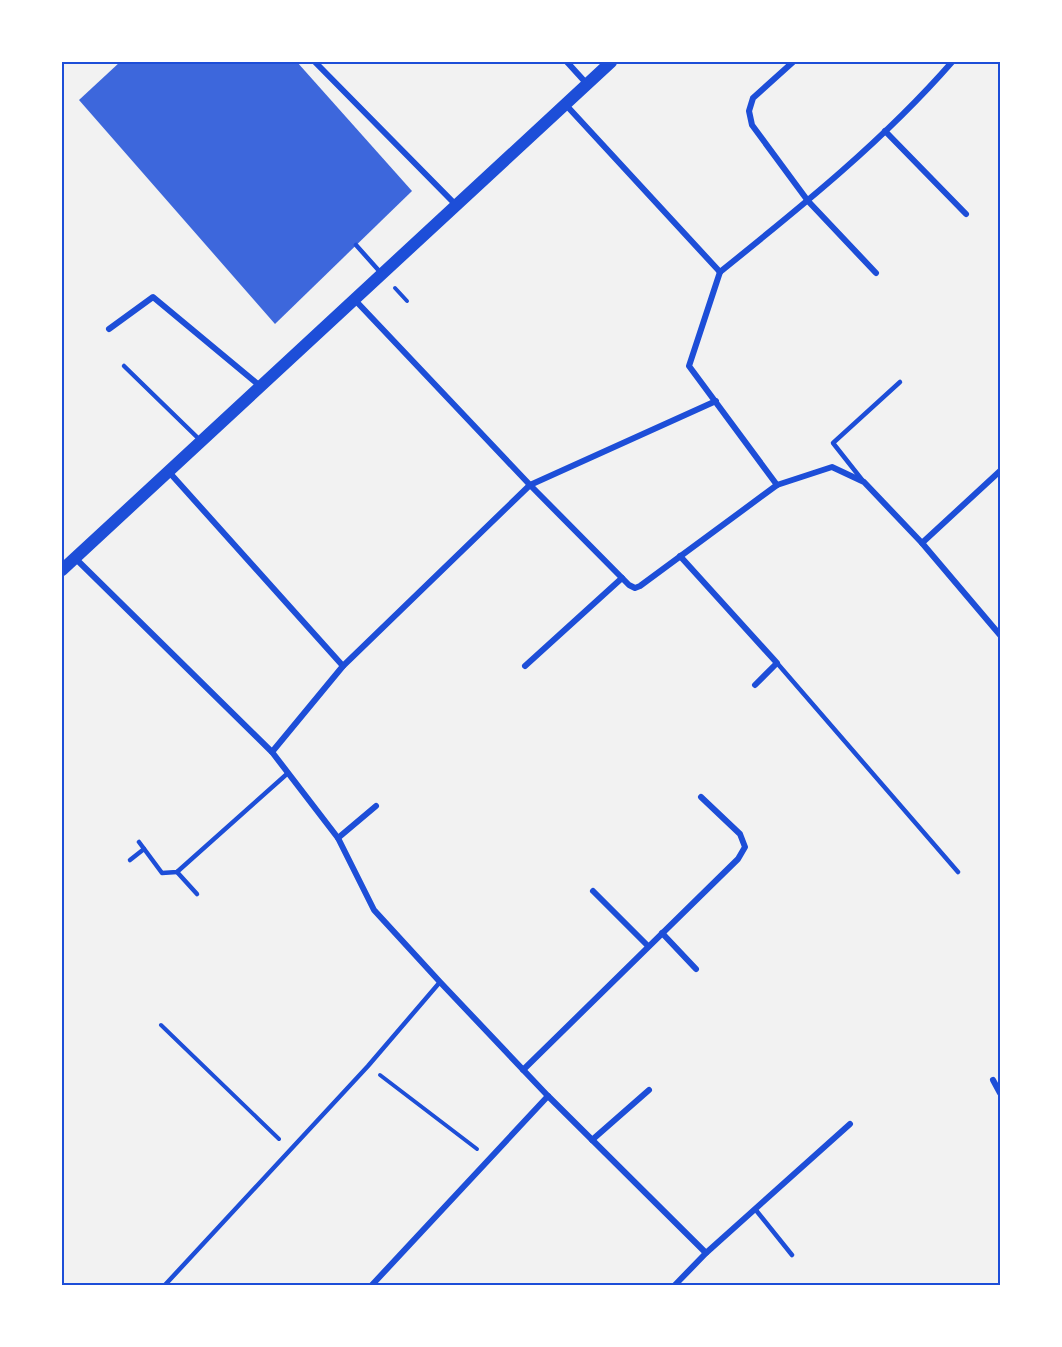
<svg xmlns="http://www.w3.org/2000/svg" width="1062" height="1347" font-family="'Space Grotesk',sans-serif">
  <style>
    .building { fill: #3d67dc }
    .lines { fill: none; stroke-linecap: round; stroke-linejoin: round }
    .path { stroke: #1d4ed8; stroke-width: 4 }
    .service { stroke: #1d4ed8; stroke-width: 4.5 }
    .minor { stroke: #1d4ed8; stroke-width: 6 }
    .secondary { stroke: #1d4ed8; stroke-width: 12 }
    .neatline { fill: none; stroke: #1d4ed8; stroke-width: 2 }
  </style>
  <rect width="100%" height="100%" fill="#f2f2f2"/>
  <path class="building" d="M120 62H297L412 191 275 324 79 100Z"/>
  <g class="lines">
    <g class="path">
      <path d="M395 288 407 301"/>
      <path d="M161 1025 279 1139"/>
      <path d="M380 1075 477 1149"/>
    </g>
    <g class="service">
      <path d="M356 245 381 273"/>
      <path d="M124 366 200 440"/>
      <path d="M863 481 833 443 900 382"/>
      <path d="M777 663 958 872"/>
      <path d="M139 842 162 873 177 872 288 773"/>
      <path d="M130 860 144 849"/>
      <path d="M177 872 197 894"/>
      <path d="M755 1209 792 1255"/>
      <path d="M164 1286 368 1066 440 982"/>
    </g>
    <g class="minor">
      <path d="M315 62 456 205"/>
      <path d="M567 62 587 84"/>
      <path d="M793 62 753 98 749 111 752 125 808 201 876 273"/>
      <path d="M566 105 720 272"/>
      <path d="M885 131 966 214"/>
      <path d="M720 272C802 206 883 141 952 62"/>
      <path d="M720 272 689 366 777 485"/>
      <path d="M354 299 530 485 629 585 635 588 640 586 777 485 832 467 864 482 922 543 1000 635"/>
      <path d="M109 329 153 297 260 386"/>
      <path d="M169 472 343 666"/>
      <path d="M922 543 1000 471"/>
      <path d="M680 556 777 663 755 685"/>
      <path d="M75 558 272 752 338 838 374 910 440 982 548 1096 706 1253"/>
      <path d="M525 666 622 578"/>
      <path d="M272 752 343 666 530 485 716 401"/>
      <path d="M338 838 376 806"/>
      <path d="M593 891 648 946"/>
      <path d="M662 933 696 969"/>
      <path d="M523 1070 738 859 745 847 740 834 701 797"/>
      <path d="M993 1080 1000 1093"/>
      <path d="M592 1140 649 1090"/>
      <path d="M371 1286 548 1096"/>
      <path d="M674 1286 706 1253 850 1124"/>
    </g>
    <path class="secondary" d="M62 570 611 62"/>
  </g>
  <rect width="1062" height="1347" fill="none" stroke="#ffffff" stroke-width="126"/>
  <rect x="63" y="63" width="936" height="1221" class="neatline"/>
</svg>
